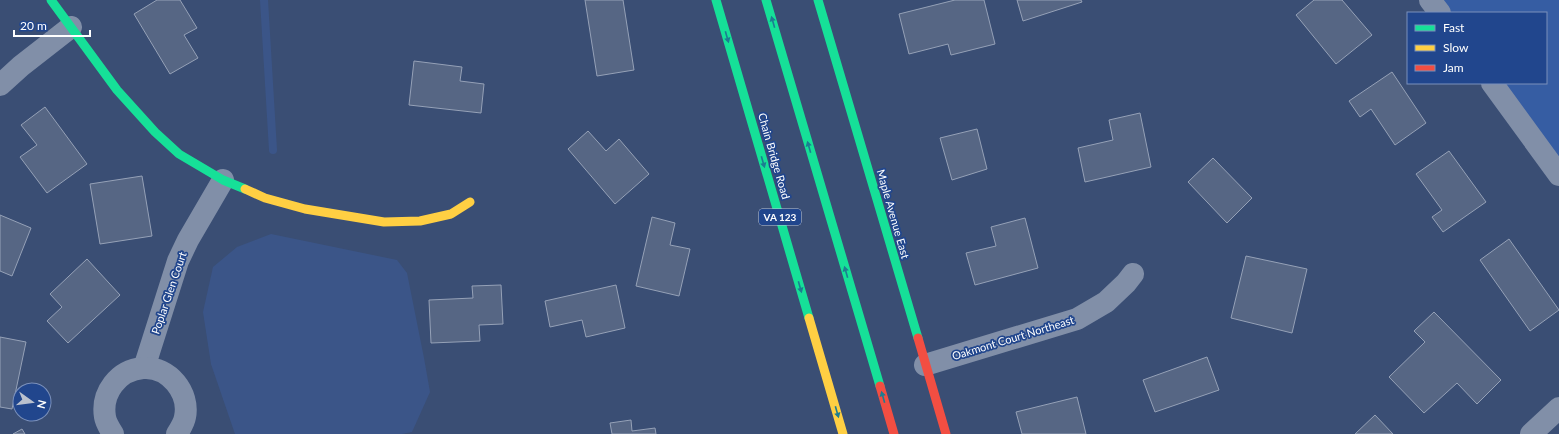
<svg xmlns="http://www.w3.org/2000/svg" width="1559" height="434" font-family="Lato,sans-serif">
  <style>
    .green { fill: #365da3 }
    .water { fill: #3b5588 }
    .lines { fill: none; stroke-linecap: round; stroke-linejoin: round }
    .stream { stroke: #3b5588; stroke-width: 8 }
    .building { fill: #566684; stroke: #95a1b7 }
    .street { stroke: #818fa8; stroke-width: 22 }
    .fast { stroke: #16e098; stroke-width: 9 }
    .slow { stroke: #ffcf43; stroke-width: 9 }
    .jam { stroke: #f24e42; stroke-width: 9 }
    .oneway { fill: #1d7c91 }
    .labels { text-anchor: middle; stroke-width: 3.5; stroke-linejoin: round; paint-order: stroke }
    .shield { fill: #21468d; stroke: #bcc8dd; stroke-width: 1 }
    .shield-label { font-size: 10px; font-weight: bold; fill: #fff }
    .street-label { font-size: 11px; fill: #fff; stroke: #21468d }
  </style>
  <rect width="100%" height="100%" fill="#3a4e74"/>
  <path class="green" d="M1429 0H1559V176L1490 83H1546V13H1439Z"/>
  <path class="water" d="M271 234 397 260 407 273 424 358 430 392 412 432 402 434H235L211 364 203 312 213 267 237 247Z"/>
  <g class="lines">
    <path class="stream" d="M264 0 273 150"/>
  </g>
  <g class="building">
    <path d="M157 0H180L197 28 184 35 198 58 170 74 134 14Z"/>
    <path d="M585 0H623L634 70 597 76Z"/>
    <path d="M955 0H984L995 44 951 55 948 44 909 54 899 14Z"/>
    <path d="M1017 0H1081L1082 2 1023 21Z"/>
    <path d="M1314 0H1342L1372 35 1336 64 1296 15Z"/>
    <path d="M414 61 462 67 460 81 484 84 481 113 409 105Z"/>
    <path d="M1392 72 1426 123 1395 145 1371 109 1360 117 1349 101Z"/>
    <path d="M45 107 87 164 47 193 20 157 37 145 21 125Z"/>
    <path d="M1140 113 1151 167 1085 182 1078 148 1113 140 1109 120Z"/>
    <path d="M977 129 987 169 952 180 940 138Z"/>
    <path d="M588 131 606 151 619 139 649 174 615 204 568 149Z"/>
    <path d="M1449 151 1486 202 1443 232 1432 217 1442 210 1416 174Z"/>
    <path d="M1213 158 1252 198 1227 223 1188 182Z"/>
    <path d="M142 176 152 236 100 244 90 184Z"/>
    <path d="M0 215 31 228 12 276 0 271Z"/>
    <path d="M652 217 675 223 670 245 690 249 679 296 636 286Z"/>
    <path d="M1025 218 1038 268 975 285 966 253 996 246 991 227Z"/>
    <path d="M1509 239 1559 310 1530 331 1480 260Z"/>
    <path d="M1246 256 1307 269 1292 333 1231 318Z"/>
    <path d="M87 259 120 295 68 343 47 321 62 307 50 294Z"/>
    <path d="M501 285 503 324 479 325 480 341 431 343 429 300 473 298 472 286Z"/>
    <path d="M616 285 625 328 586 337 582 320 550 327 545 301Z"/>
    <path d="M1434 312 1501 380 1477 404 1457 383 1424 413 1389 377 1425 342 1414 331Z"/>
    <path d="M0 337 26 342 12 409 0 407Z"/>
    <path d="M1207 357 1219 390 1155 412 1143 380Z"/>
    <path d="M1077 397 1086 434H1022L1016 412Z"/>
    <path d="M1375 415 1393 434H1355Z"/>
    <path d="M631 420 632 431 655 428 656 434H612L610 423Z"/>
    <path d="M22 429 25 434H13Z"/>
  </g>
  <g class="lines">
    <g class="street">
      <path d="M1430 0 1440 13"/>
      <path d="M1492 83 1559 175"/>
      <path d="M0 85 21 66 71 27"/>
      <path d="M925 365 1077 319 1106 302 1126 283 1133 274"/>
      <path d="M144 368 178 261 188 240 223 180"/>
      <path d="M113 434C110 429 106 423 105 417 101 393 118 370 143 368 169 366 190 393 185 417 184 423 180 429 177 434"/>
      <path d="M1531 434 1559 408"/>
    </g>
    <g class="fast">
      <path d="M51 0 117 90 155 132 179 154 223 180 245 189"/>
      <path d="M716 0 809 318"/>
      <path d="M766 0 880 386"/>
      <path d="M818 0 918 338"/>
    </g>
    <g class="slow">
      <path d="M245 189 265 198 305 209 384 222 420 221 451 214 470 202"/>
      <path d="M809 318 843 434"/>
    </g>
    <g class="jam">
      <path d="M918 338 946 434"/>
      <path d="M880 386 894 434"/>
    </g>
  </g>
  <defs><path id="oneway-solid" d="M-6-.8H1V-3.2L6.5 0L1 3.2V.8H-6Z"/></defs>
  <g class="oneway">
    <use href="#oneway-solid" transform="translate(773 22) rotate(-106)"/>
    <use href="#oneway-solid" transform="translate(727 37) rotate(74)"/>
    <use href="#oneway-solid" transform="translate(809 147) rotate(-106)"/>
    <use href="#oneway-solid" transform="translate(763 162) rotate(74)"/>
    <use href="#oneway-solid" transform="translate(846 272) rotate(-106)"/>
    <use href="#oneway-solid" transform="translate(800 287) rotate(74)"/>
    <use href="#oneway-solid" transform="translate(883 397) rotate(-106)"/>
    <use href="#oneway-solid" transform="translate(837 412) rotate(74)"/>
  </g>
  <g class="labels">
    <rect class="shield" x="759" y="209" width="42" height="16" rx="3"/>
    <g class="shield-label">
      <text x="780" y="221">VA 123</text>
    </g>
    <g class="street-label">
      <text transform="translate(774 156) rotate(74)" y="4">Chain Bridge Road</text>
      <text transform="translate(893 214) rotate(74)" y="4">Maple Avenue East</text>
      <text transform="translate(169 293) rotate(-71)" y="4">Poplar Glen Court</text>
      <text transform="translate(1013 338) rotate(-17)" y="4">Oakmont Court Northeast</text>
    </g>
  </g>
  <rect x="1407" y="12" width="140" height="72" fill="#21468d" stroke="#7a90bb"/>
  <rect x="1415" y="25" width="20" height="6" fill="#16e098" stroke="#7a90bb"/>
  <text x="1443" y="32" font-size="12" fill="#ffffff">Fast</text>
  <rect x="1415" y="45" width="20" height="6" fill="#ffcf43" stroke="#7a90bb"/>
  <text x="1443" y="52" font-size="12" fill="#ffffff">Slow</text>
  <rect x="1415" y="65" width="20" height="6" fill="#f24e42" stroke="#7a90bb"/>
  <text x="1443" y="72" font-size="12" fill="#ffffff">Jam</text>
  <g transform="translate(32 402) rotate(104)"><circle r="19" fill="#21468d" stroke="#7a90bb"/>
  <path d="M0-3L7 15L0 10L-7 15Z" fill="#bac1ce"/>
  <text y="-6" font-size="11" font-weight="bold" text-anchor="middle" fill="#ffffff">N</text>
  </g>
  <path d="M14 30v6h76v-6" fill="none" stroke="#ffffff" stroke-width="2"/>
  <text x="20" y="30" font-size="12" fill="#ffffff" stroke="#21468d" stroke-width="3" paint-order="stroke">20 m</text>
</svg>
